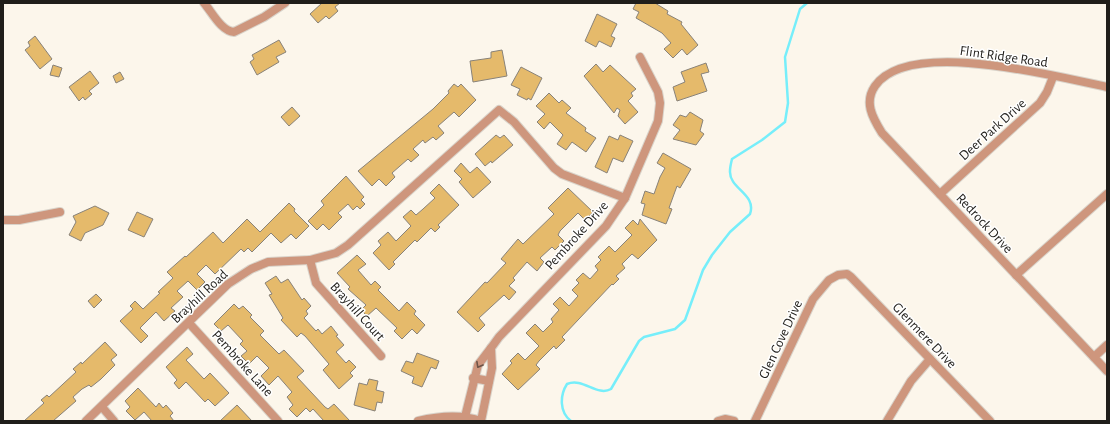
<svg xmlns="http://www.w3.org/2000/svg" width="1110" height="424" font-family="'Alegreya Sans',sans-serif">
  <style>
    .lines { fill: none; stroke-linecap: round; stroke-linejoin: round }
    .stream { stroke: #76eefa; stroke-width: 2.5 }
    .building { fill: #e5ba6b; stroke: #888279 }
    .minor-casing { stroke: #d9d3ca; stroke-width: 10 }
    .minor { stroke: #ce967d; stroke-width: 8 }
    .oneway { stroke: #6e5447 }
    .labels { text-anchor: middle; stroke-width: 3; stroke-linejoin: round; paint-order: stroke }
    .street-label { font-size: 14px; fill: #201e1a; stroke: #fff }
  </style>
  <rect width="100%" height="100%" fill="#fcf6eb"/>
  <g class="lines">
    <path class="stream" d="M571 421C559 412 560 395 567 384 583 377 597 397 611 389L639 341 644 337 675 329 685 320 703 270 712 255 730 232 750 214C757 194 729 189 730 171 730 167 731 163 732 159L762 140 785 122 788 103 785 57 800 9 807 3"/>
  </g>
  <g class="building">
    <path d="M322 3H340L335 7 338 11 329 19 326 16 318 23 310 14Z"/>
    <path d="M636 3H655L668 11 667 14 682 22 681 24 698 45 687 55 682 49 673 58 664 49 671 43 662 33 636 18 639 12 633 9Z"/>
    <path d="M597 14 617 24 611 36 615 38 611 47 599 41 596 47 585 41Z"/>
    <path d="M35 36 52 59 40 69 25 50 30 46 28 42Z"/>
    <path d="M279 40 286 52 276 57 279 62 257 75 250 62 254 59 252 55Z"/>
    <path d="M502 50 507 76 473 82 470 61 491 58V52Z"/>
    <path d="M706 63 709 72 701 74 707 91 677 101 673 87 685 82 681 72Z"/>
    <path d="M596 64 603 72 610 65 636 89 631 93 633 96 628 101 638 112 625 124 618 116 620 110 617 108 614 113 584 76Z"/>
    <path d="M53 65 62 68 59 77 50 75Z"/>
    <path d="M521 67 542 78 531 100 528 98 527 100 517 95 520 89 511 85Z"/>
    <path d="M90 71 99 83 89 91 92 94 85 100 83 97 79 101 69 87Z"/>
    <path d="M120 72 124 79 116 83 113 76Z"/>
    <path d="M454 84 458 87 461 84 476 100 459 117 454 112 438 126 444 133 436 140 433 137 425 143 423 140 413 149 419 155 411 162 408 159 392 173 395 177 386 186 379 179 372 186 358 171 433 109 449 93 448 91Z"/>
    <path d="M549 93 559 103 562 100 571 108 566 113 586 128 585 131 596 138 586 152 572 142 566 150 557 144 563 135 550 122 544 129 537 122 545 114 536 106Z"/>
    <path d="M292 107 300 116 289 126 281 117Z"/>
    <path d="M690 112 703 120 700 131 704 134 696 145 673 139 680 130 673 125 680 115 686 117Z"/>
    <path d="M496 135 500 138 504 135 513 145 492 163 491 161 485 166 475 154Z"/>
    <path d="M620 135 633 141 623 162 613 158 607 173 595 167 609 136 618 140Z"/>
    <path d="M663 153 691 169 680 188 677 186 669 208 672 209 666 224 642 215 645 204 641 203 645 191 654 194 660 177 665 168 657 163Z"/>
    <path d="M461 163 470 173 477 167 491 182 473 198 459 182 462 179 454 171Z"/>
    <path d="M346 176 364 197 361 200 365 204 360 209 357 206 353 210 348 204 338 213 342 217 329 230 323 224 317 230 308 221 324 205 321 201Z"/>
    <path d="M439 184 459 205 438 225 440 227 435 232 431 228 417 242 415 240 393 262 395 264 389 270 373 253 381 245 378 241 388 232 396 241 411 226 403 217 411 210 416 215 423 209 435 198 430 193Z"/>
    <path d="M568 188 593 212 585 220 578 213 560 231 558 235 564 241 555 250 552 247 540 258 544 262 537 271 527 262 513 278 515 280 509 286 516 292 509 300 504 295 479 318 485 325 478 332 457 312 485 282 487 283 506 263 501 259 518 239 523 244 554 214 548 208Z"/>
    <path d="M289 203 295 209 294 211 309 226 296 239 291 234 281 243 271 233 252 252 248 248 244 252 241 249 215 274 206 265 197 274 205 282 197 290 188 281 177 291 183 297 171 308 175 311 164 321 156 312 140 328 148 336 141 343 120 321 133 309 130 306 135 301 143 309 160 293 158 292 173 278 167 272 185 256 186 257 213 232 223 243 247 219 260 232Z"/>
    <path d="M95 206 109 213 103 225 85 233 81 241 69 235 76 222 73 216Z"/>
    <path d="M137 212 153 219 144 237 128 230Z"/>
    <path d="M640 219 657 240 638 259 632 254 622 264 625 268 616 276 619 279 613 285 612 284 562 337 565 340 556 349 554 346 539 361 536 365 540 369 518 390 502 374 512 363 510 361 518 353 525 360 539 346 526 333 535 324 543 332 553 322 551 319 559 310 553 304 560 297 569 306 578 296 572 290 579 283 576 280 583 273 590 279 598 270 595 266 601 260 598 257 609 246 615 252 632 235 625 228 633 220 638 225Z"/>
    <path d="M357 255 366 264 358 270 371 285 375 281 381 287 378 290 399 311 407 302 416 311 414 314 425 325 417 334 412 329 402 339 394 331 397 328 376 308 367 316 361 310 366 305 348 289 350 287 337 273Z"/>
    <path d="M276 276 281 283 288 279 302 300 304 298 311 306 306 311 308 314 304 318 316 331 318 329 322 334 331 326 338 335 336 336 344 345 336 352 346 363 349 360 356 367 350 373 353 376 339 389 323 370 329 364 305 336 301 333 297 337 281 320 283 318 269 295 272 294 265 283Z"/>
    <path d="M96 294 102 300 94 308 88 301Z"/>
    <path d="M234 304 239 309 243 306 252 315 250 317 264 331 260 335 279 354 284 350 304 371 297 377 325 407 328 409 334 404 350 421H324L313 409 310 412 306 408 297 417 289 409 293 405 287 397 292 392 278 376 269 385 261 376 269 368 257 356 249 364 241 356 247 351 240 344 243 341 228 325 221 331 214 324Z"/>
    <path d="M105 342 117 355 111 360 115 365 101 379 91 387 89 385 82 389 73 397 76 401 53 421H24L44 403 41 400 47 395 49 397 76 372 73 369 81 362 82 364Z"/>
    <path d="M187 347 193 354 186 360 204 379 210 373 229 393 215 406 208 399 205 402 186 382 179 389 174 383 177 380 166 367Z"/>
    <path d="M417 353 439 361 436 369 431 367 422 387 412 383 414 377 401 371 406 361 413 363Z"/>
    <path d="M369 379 378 381 376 390 384 392 382 403 377 402 375 411 354 405 359 383 367 385Z"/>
    <path d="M138 388 156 407 159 403 163 408 166 405 173 413 170 416 174 421H152L144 412 135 420 126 411 130 407 125 401Z"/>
    <path d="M237 405 252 421H220Z"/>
  </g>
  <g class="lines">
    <defs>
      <g id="minor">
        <path d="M204 3C212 12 221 31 234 32L264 17 285 3"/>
        <path d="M1107 87C1057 77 909 37 875 86 864 102 872 117 882 133L1107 371"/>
        <path d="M940 194 1040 103 1047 92 1053 77"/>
        <path d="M3 220H19L60 212"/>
        <path d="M310 260 316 283 381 356"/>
        <path d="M1016 275 1107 194"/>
        <path d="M189 323 278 421"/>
        <path d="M491 348 499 337 606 226 625 198 658 121 660 103 658 92 640 57"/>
        <path d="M1094 357 1107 345"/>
        <path d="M473 378 489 381"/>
        <path d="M102 407 114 421"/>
        <path d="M465 417 478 365 491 348 492 368 481 421"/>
        <path d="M86 421 228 284 251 269 268 262 310 260 336 253 348 245 499 110 514 122 554 168 562 174 625 198"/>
        <path d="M418 421C439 416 461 414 481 421"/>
        <path d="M718 421 725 419 734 421"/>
        <path d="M755 421 813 299 829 280 838 275 847 274 851 277 990 421"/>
        <path d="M887 421 911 381 930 359"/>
      </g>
    </defs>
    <use href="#minor" class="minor-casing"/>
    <use href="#minor" class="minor"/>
  </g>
  <defs><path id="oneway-chevron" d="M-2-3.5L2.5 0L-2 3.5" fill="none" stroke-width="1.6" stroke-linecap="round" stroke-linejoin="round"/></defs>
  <use class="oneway" href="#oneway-chevron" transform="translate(479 365) rotate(119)"/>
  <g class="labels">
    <g class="street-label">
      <text transform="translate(1004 56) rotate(8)" y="5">Flint Ridge Road</text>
      <text transform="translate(992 129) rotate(-42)" y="5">Deer Park Drive</text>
      <text transform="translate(985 223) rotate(47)" y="5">Redrock Drive</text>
      <text transform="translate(576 235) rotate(-48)" y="5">Pembroke Drive</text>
      <text transform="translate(199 296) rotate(-43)" y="5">Brayhill Road</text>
      <text transform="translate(358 311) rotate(48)" y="5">Brayhill Court</text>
      <text transform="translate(925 335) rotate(46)" y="5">Glenmere Drive</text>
      <text transform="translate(780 339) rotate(-65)" y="5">Glen Cove Drive</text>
      <text transform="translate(243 363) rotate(48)" y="5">Pembroke Lane</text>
    </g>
  </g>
  <rect width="1110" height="424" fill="none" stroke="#201e1a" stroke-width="8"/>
</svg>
